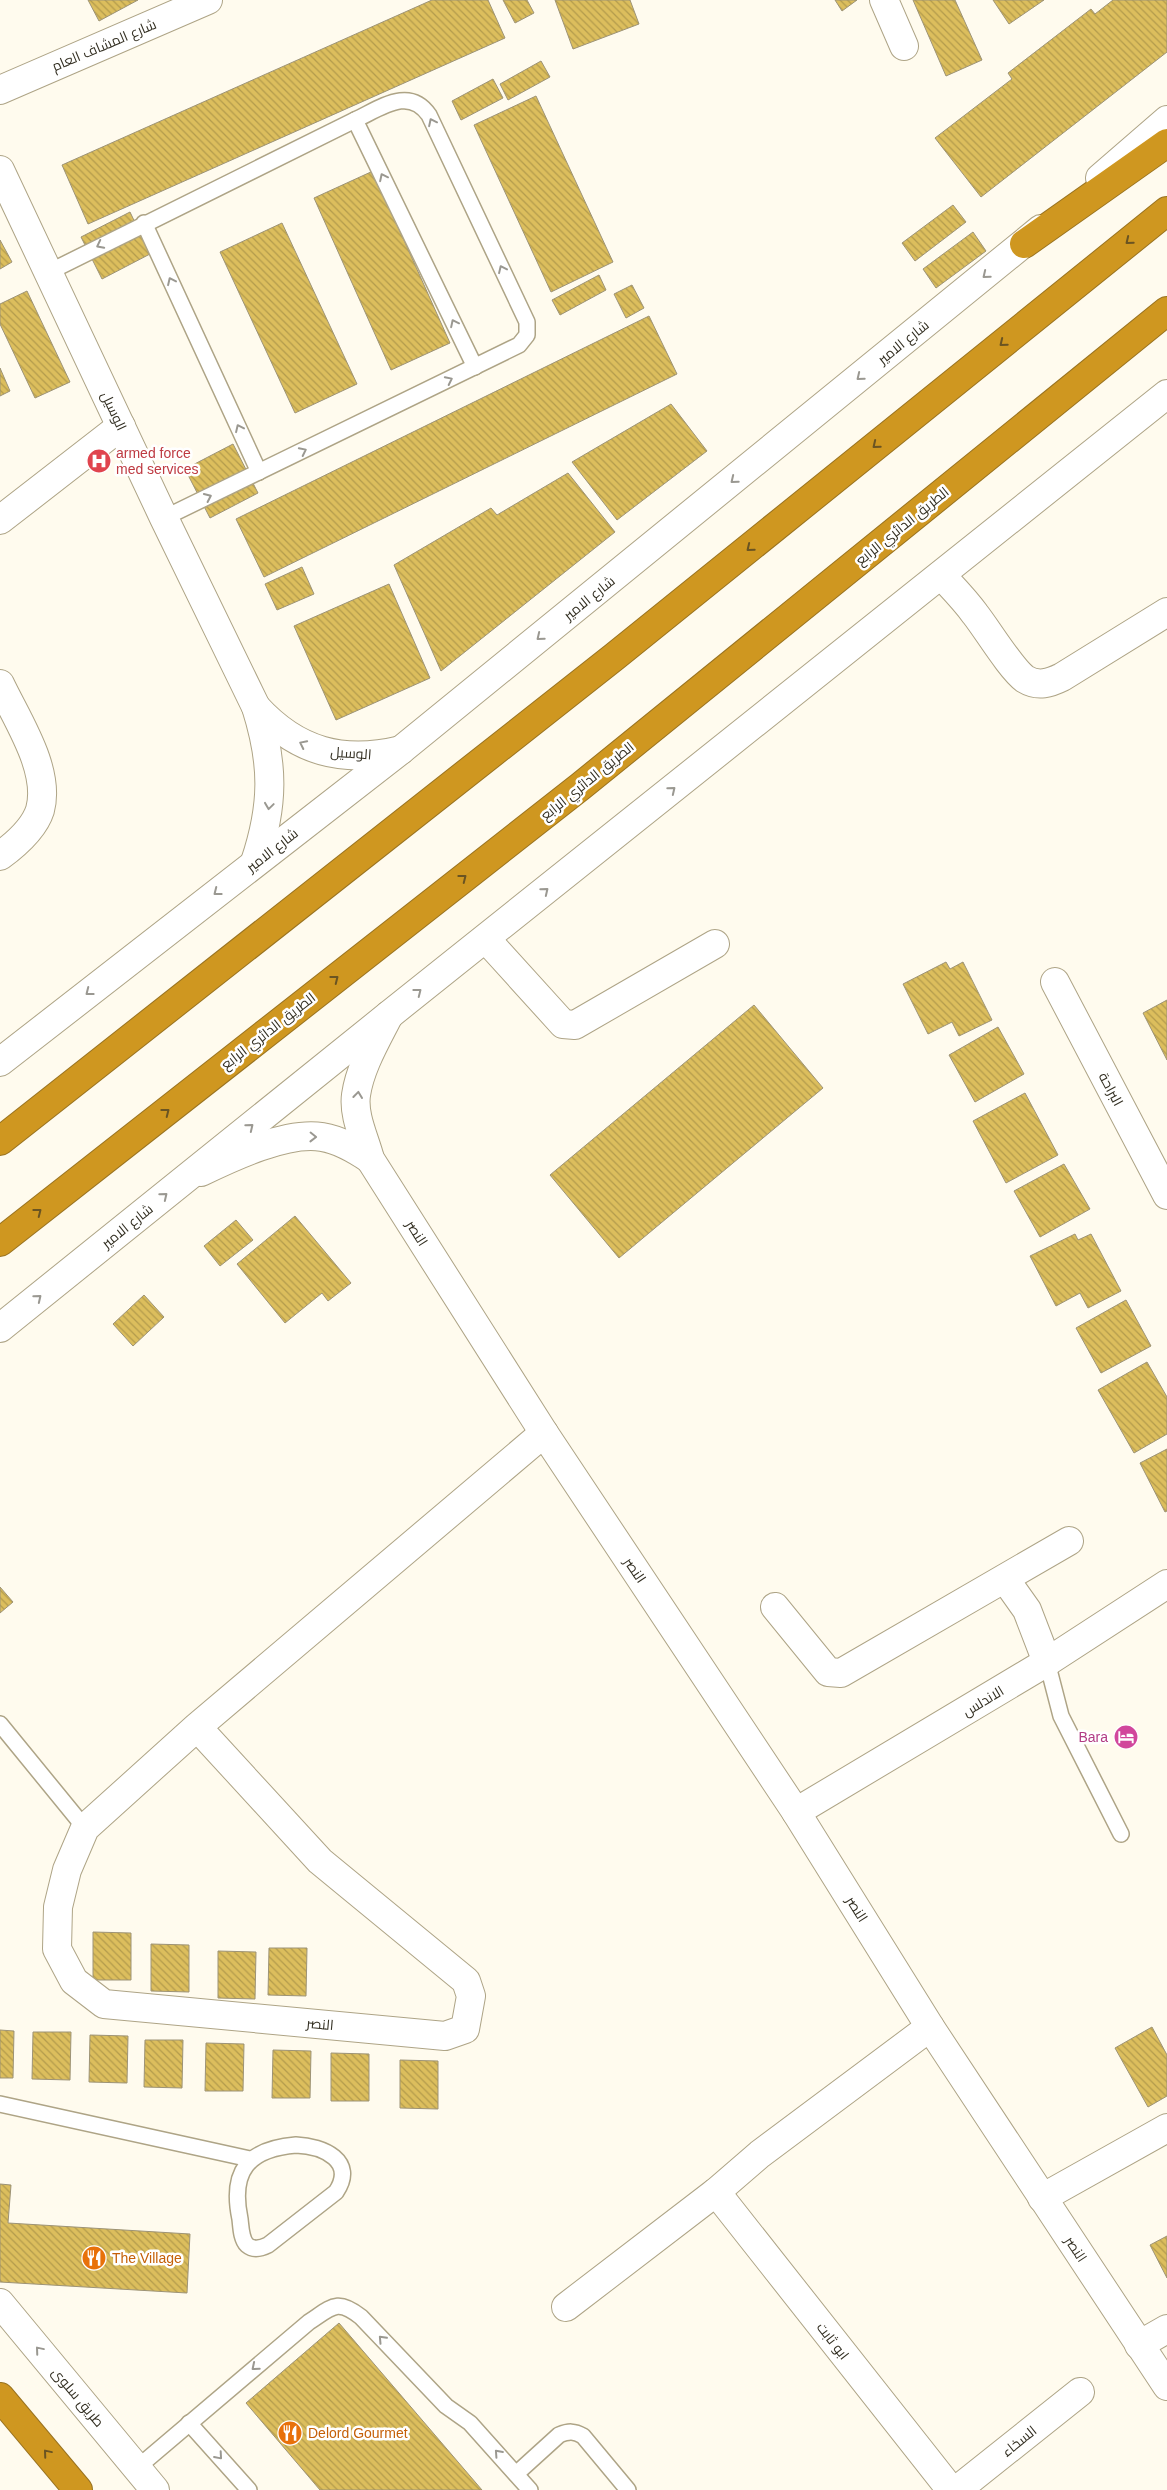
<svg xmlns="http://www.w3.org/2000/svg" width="1167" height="2490" font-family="Helvetica,Cairo,sans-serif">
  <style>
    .building { fill: url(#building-back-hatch); stroke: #9d9376 }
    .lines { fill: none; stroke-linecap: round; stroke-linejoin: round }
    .service-casing { stroke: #aea486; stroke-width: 18 }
    .minor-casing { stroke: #aea486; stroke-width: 30 }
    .secondary-casing { stroke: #aea486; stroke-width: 30 }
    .motorway-casing { stroke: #997321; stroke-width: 30 }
    .service { stroke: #fff; stroke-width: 15 }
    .minor { stroke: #fff; stroke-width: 28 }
    .secondary { stroke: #fff; stroke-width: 28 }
    .motorway { stroke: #cf9720; stroke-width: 28 }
    .oneway { stroke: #9a9891 }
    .oneway2 { stroke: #6a5422 }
    .labels { text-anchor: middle; stroke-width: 5; stroke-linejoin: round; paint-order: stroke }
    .street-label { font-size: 14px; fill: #343023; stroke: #fff }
    .health-label { font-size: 14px; fill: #be3a42; stroke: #fff; text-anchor: start }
    .hotel-label { font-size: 14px; fill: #b23c85; stroke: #fff; text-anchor: end }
    .food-label { font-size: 14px; fill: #c56008; stroke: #fff; text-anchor: start }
  </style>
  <defs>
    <pattern id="building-back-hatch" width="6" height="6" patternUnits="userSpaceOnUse" patternTransform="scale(1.25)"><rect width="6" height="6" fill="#dcbe5d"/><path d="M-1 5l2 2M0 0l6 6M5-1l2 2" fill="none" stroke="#b39b4c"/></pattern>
  </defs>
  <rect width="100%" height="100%" fill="#fffbee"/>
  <g class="building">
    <path d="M88 0H138L99 21Z"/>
    <path d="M432 0H488L505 38 88 224 62 165Z"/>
    <path d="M503 0H527L534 13 515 23Z"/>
    <path d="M555 0H630L639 24 573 49Z"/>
    <path d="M835 0H857L842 11Z"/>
    <path d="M913 0H955L982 60 946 76Z"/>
    <path d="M993 0H1044L1009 24Z"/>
    <path d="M1113 0H1167V52L981 197 935 138 1012 79 1008 73 1091 9 1095 14Z"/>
    <path d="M541 61 550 77 508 100 500 84Z"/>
    <path d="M493 79 503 98 461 120 452 101Z"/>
    <path d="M536 96 613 262 551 292 474 125Z"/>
    <path d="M373 171 450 343 391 370 314 198Z"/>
    <path d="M953 205 966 222 915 261 902 243Z"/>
    <path d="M130 212 150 254 102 279 81 237Z"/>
    <path d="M282 223 357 384 295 413 220 252Z"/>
    <path d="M973 232 986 251 936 288 923 269Z"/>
    <path d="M0 240 12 262 0 269Z"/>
    <path d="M599 275 606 290 560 315 552 300Z"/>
    <path d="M632 285 644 308 626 318 614 294Z"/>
    <path d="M27 291 70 382 35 398 0 324V304Z"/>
    <path d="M649 316 677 374 264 577 236 519Z"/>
    <path d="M0 368 10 391 0 396Z"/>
    <path d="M671 404 707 451 617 520 572 462Z"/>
    <path d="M233 444 258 493 210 518 185 469Z"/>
    <path d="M568 473 615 532 441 671 394 565 491 508 497 515Z"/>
    <path d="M302 567 314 594 277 610 265 584Z"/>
    <path d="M389 584 430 678 336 720 294 626Z"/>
    <path d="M946 962 950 969 963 962 992 1020 959 1036 952 1022 928 1034 903 984Z"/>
    <path d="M1167 1000V1060L1143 1013Z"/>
    <path d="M754 1005 823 1088 619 1258 550 1175Z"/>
    <path d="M998 1027 1024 1074 975 1102 949 1055Z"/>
    <path d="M1025 1093 1058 1155 1006 1183 973 1121Z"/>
    <path d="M1064 1164 1090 1209 1040 1237 1014 1191Z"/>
    <path d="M295 1216 351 1283 328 1301 322 1293 285 1323 237 1264Z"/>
    <path d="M236 1220 253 1240 220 1266 204 1246Z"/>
    <path d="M1075 1234 1078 1240 1091 1234 1121 1291 1088 1308 1080 1293 1056 1306 1030 1256Z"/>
    <path d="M144 1295 164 1317 133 1346 113 1324Z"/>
    <path d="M1126 1300 1151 1346 1101 1373 1076 1328Z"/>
    <path d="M1147 1362 1167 1397V1434L1134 1453 1098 1390Z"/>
    <path d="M1167 1449V1511L1165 1512 1140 1463Z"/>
    <path d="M0 1587 13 1602 0 1613Z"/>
    <path d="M93 1932 131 1933V1980H93Z"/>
    <path d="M151 1944 189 1945V1992L151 1991Z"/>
    <path d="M269 1948H307L306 1996 268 1995Z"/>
    <path d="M218 1951 256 1952 255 1999 218 1998Z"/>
    <path d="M1152 2027 1167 2055V2096L1148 2107 1115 2048Z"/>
    <path d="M0 2030 14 2031 13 2078H0Z"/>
    <path d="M33 2032H71L70 2080 32 2079Z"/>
    <path d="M90 2035 128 2036 127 2083 89 2082Z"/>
    <path d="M145 2040H183L182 2088 144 2087Z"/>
    <path d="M206 2043 244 2044 243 2091H205Z"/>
    <path d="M273 2050 311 2051 310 2098H272Z"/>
    <path d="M331 2053 369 2054V2101H331Z"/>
    <path d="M400 2060 438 2061V2109L400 2108Z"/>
    <path d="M0 2184 11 2185 8 2223 190 2234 187 2293 0 2282Z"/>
    <path d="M1167 2236V2278L1150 2245Z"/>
    <path d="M339 2323 482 2490H320L246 2403Z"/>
  </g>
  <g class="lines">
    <defs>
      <g id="service">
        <path d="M355 120 475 367"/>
        <path d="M144 223 259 472"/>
        <path d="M49 272 355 120C381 108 409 86 429 115L527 322V335L519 345 164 518"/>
        <path d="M1047 1662 1061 1716 1121 1834"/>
        <path d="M0 1724 85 1828"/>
        <path d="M0 2104 250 2159"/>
        <path d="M296 2145C323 2146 357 2161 336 2192L268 2245C262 2248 254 2251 247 2245 241 2239 241 2227 240 2219 230 2171 248 2149 296 2145Z"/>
        <path d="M189 2423 249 2490"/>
        <path d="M137 2468 309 2322C332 2307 337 2298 361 2317L446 2406 470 2423 530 2490"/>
        <path d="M516 2474 559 2435C569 2431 574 2431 583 2436L628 2490"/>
      </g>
      <g id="minor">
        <path d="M884 0 904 46"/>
        <path d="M0 90 208 0"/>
        <path d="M0 170 164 518 256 707C274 764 274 805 255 862"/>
        <path d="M0 520 121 426"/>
        <path d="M941 575C953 588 965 600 975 614 987 629 1011 669 1025 679 1038 687 1050 683 1062 677L1167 612"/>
        <path d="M0 684C17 720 51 770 40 810 34 829 15 845 0 856"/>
        <path d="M256 707C297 752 343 764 401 750"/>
        <path d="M486 939 563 1024 575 1025 715 944"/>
        <path d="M1055 982 1167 1195"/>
        <path d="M389 1015C377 1039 360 1067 356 1095 353 1116 365 1139 370 1159L544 1433 796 1812 930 2027 1167 2386"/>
        <path d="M201 1172C232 1157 287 1131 322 1137 340 1140 355 1149 370 1159"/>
        <path d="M1005 1579 1027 1610 1047 1662"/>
        <path d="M775 1607 828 1672 841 1673 1069 1541"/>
        <path d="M197 1727 320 1861 466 1981 471 1996 465 2029 445 2036 104 2004 74 1981 57 1949 58 1907 67 1870 85 1828 197 1727 544 1433"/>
        <path d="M796 1812 1047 1662 1167 1584"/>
        <path d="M716 2192 951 2490"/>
        <path d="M1042 2198 1167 2128"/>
        <path d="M566 2307 716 2192 760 2154 930 2027"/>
        <path d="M1139 2345 1167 2329"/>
        <path d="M957 2490 1080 2392"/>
      </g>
      <g id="secondary">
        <path d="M1100 178 1167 120"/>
        <path d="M0 1062 401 750 1041 229"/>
        <path d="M0 1328 389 1015 1167 394"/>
        <path d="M0 2303 155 2490"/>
      </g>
      <g id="motorway">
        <path d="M1024 244 1167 143"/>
        <path d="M0 1141 614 657 1167 211"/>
        <path d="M0 1242 581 786 1167 311"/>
        <path d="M0 2397 78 2490"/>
      </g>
    </defs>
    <use href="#service" class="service-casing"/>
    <use href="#minor" class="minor-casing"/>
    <use href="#secondary" class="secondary-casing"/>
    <use href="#motorway" class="motorway-casing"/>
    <use href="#service" class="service"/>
    <use href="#minor" class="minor"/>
    <use href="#secondary" class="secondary"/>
    <use href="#motorway" class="motorway"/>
  </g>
  <defs><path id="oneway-chevron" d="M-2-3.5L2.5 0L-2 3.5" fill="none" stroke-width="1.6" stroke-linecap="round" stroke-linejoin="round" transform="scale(1.25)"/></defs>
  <g class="oneway">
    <use href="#oneway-chevron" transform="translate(432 122) rotate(-116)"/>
    <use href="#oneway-chevron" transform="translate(383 177) rotate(-116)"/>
    <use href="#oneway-chevron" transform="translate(100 245) rotate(153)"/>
    <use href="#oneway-chevron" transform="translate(502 269) rotate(-115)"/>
    <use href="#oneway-chevron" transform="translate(986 275) rotate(141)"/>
    <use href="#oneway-chevron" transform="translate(171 281) rotate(-115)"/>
    <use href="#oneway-chevron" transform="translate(454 323) rotate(-116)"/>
    <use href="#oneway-chevron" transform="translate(860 377) rotate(141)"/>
    <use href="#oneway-chevron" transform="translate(449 380) rotate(-26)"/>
    <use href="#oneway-chevron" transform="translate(239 428) rotate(-115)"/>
    <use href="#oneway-chevron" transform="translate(303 451) rotate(-26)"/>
    <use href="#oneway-chevron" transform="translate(734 480) rotate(141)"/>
    <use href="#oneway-chevron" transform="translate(208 497) rotate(-25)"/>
    <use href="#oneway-chevron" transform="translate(540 637) rotate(141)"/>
    <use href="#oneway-chevron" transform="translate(303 744) rotate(-154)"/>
    <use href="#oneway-chevron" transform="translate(672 790) rotate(-39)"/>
    <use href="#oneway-chevron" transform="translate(269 806) rotate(98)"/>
    <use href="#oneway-chevron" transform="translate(545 891) rotate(-39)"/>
    <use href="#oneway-chevron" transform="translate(217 892) rotate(142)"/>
    <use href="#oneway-chevron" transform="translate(89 992) rotate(142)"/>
    <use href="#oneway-chevron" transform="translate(418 992) rotate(-38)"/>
    <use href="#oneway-chevron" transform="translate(358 1095) rotate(-83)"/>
    <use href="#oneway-chevron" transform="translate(250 1127) rotate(-39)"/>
    <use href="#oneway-chevron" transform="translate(313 1137) rotate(1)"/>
    <use href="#oneway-chevron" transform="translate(164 1196) rotate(-39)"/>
    <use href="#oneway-chevron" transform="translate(38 1298) rotate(-39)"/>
    <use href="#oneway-chevron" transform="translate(382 2339) rotate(-133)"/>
    <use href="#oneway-chevron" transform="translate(39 2350) rotate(-130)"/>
    <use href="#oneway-chevron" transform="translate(255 2367) rotate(140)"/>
    <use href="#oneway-chevron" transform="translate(498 2453) rotate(-132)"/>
    <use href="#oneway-chevron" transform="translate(219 2456) rotate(49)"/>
  </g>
  <g class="oneway2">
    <use href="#oneway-chevron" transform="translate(1129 241) rotate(141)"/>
    <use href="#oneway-chevron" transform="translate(1003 343) rotate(141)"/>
    <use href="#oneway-chevron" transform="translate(876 445) rotate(141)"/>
    <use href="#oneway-chevron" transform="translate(750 548) rotate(141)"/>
    <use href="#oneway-chevron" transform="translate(463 878) rotate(-38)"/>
    <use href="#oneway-chevron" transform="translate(335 979) rotate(-38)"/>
    <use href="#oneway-chevron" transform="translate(166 1112) rotate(-38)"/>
    <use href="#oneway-chevron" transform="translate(38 1212) rotate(-38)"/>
    <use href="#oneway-chevron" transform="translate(47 2453) rotate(-130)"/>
  </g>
  <defs>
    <symbol id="hospital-disc" viewBox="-11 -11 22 22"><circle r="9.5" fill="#e0444e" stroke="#fff"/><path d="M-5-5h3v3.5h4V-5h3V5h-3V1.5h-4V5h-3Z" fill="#fff"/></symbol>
    <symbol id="hotel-disc" viewBox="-11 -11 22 22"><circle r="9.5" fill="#d1479c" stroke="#fff"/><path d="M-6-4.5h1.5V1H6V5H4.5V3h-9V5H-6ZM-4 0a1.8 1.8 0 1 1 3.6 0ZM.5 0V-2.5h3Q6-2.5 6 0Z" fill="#fff"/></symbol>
    <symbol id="restaurant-disc" viewBox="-11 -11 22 22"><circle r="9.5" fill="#e8710a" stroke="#fff"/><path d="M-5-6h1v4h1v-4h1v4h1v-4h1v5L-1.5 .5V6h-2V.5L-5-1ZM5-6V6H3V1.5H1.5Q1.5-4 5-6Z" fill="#fff"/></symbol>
  </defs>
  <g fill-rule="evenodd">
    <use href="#hospital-disc" x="85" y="447" width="28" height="28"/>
    <use href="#hotel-disc" x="1112" y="1723" width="28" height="28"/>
    <use href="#restaurant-disc" x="80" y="2244" width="28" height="28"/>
    <use href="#restaurant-disc" x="276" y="2419" width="28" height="28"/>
  </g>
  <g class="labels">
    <g class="street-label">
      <text transform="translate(104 45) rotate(-23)" y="5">شارع المشاف العام</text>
      <text transform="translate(903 342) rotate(-39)" y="5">شارع الامير</text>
      <text transform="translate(114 411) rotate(65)" y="5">الوسيل</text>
      <text transform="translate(902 526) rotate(-39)" y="5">الطريق الدائري الرابع</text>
      <text transform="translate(589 598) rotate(-39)" y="5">شارع الامير</text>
      <text transform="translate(351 753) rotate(4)" y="5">الوسيل</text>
      <text transform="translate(587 781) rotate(-39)" y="5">الطريق الدائري الرابع</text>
      <text transform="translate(272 850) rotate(-38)" y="5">شارع الامير</text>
      <text transform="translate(268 1031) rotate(-38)" y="5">الطريق الدائري الرابع</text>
      <text transform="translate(1111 1089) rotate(62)" y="5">البراحة</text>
      <text transform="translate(127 1226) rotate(-39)" y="5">شارع الامير</text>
      <text transform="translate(417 1233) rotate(58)" y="5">النصر</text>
      <text transform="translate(635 1570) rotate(56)" y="5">النصر</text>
      <text transform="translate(983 1701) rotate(-31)" y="5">الاندلس</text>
      <text transform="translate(857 1909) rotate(58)" y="5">النصر</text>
      <text transform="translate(320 2024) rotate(5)" y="5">النصر</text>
      <text transform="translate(1076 2249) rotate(57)" y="5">النصر</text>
      <text transform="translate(833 2341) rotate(52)" y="5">ابو ثابت</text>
      <text transform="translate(78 2397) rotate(50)" y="5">طريق سلوى</text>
      <text transform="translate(1019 2441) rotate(-39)" y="5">السخاء</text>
    </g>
    <g class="health-label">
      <text x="116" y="458">armed force<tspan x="116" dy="16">med services</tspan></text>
    </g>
    <g class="hotel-label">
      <text x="1108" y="1742">Bara</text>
    </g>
    <g class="food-label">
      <text x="112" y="2263">The Village</text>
      <text x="308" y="2438">Delord Gourmet</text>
    </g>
  </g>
</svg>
